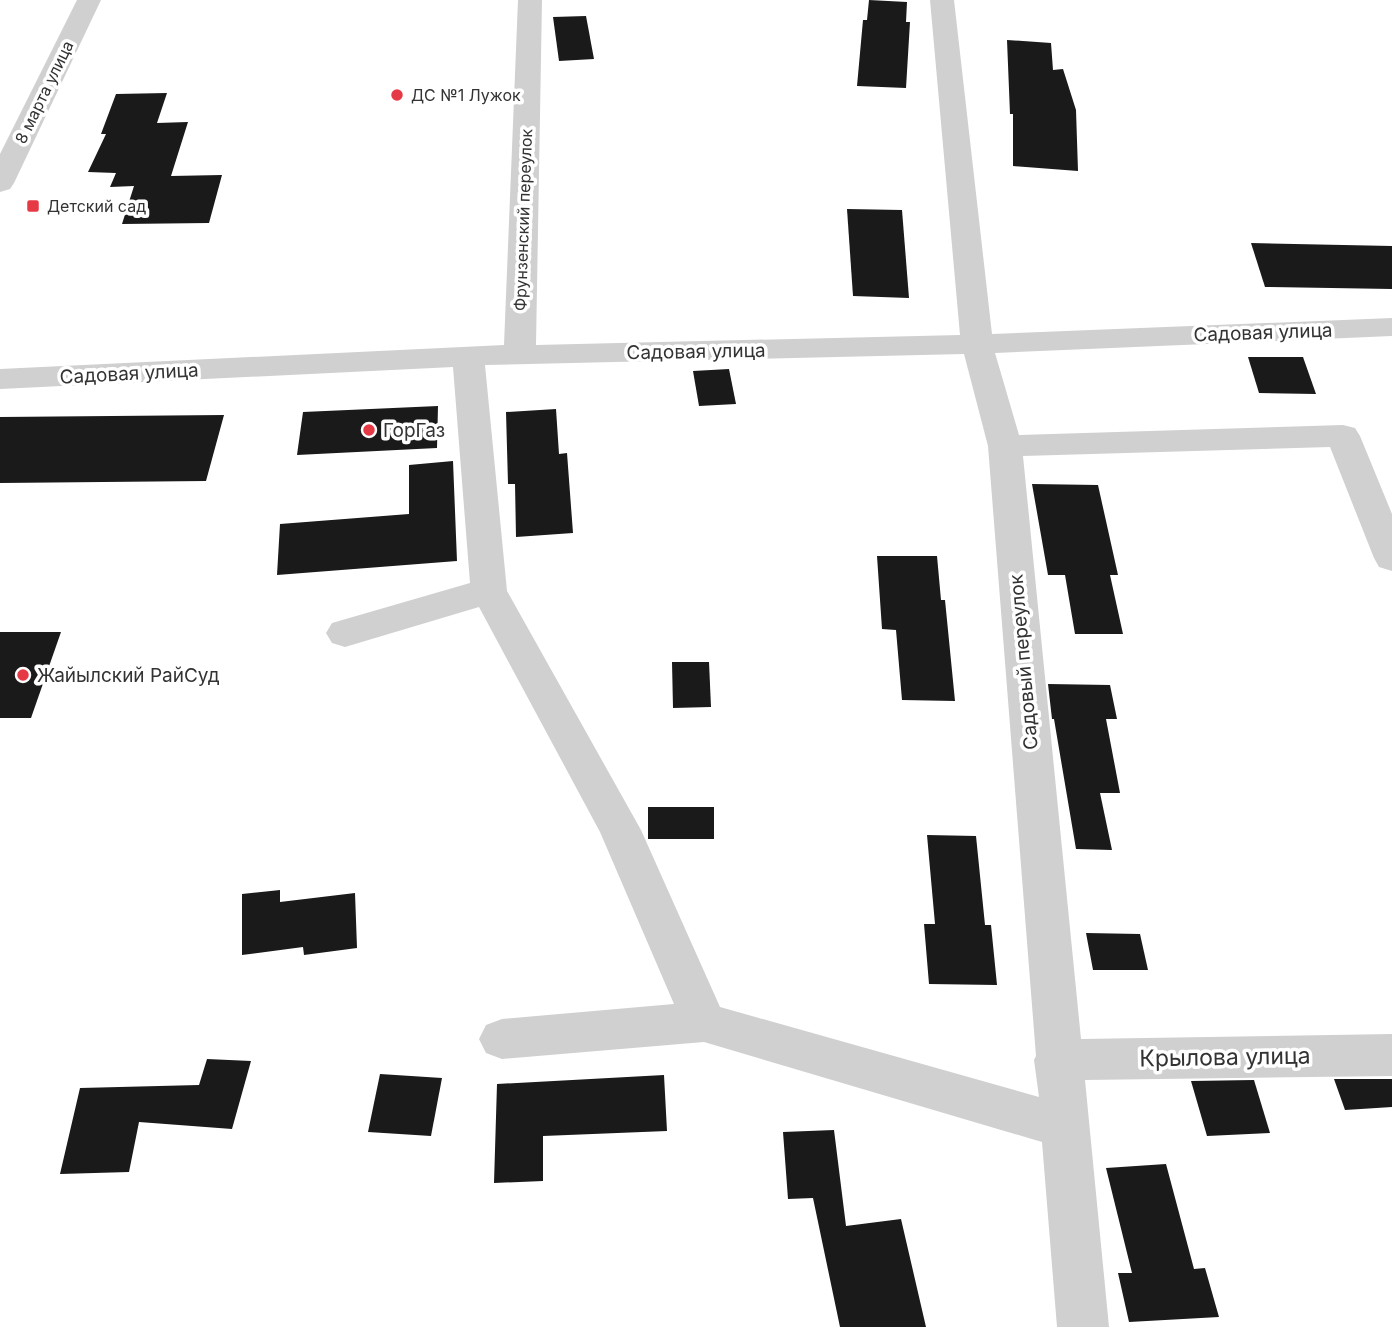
<svg xmlns="http://www.w3.org/2000/svg" width="1392" height="1327" font-family="Inter,sans-serif">
  <style>
    .building { fill: #1a1a1a }
    .lines { fill: none; stroke-linecap: round; stroke-linejoin: round }
    .minor { fill: #d0d0d0; fill-rule: evenodd }
    .poi-dot { fill: #e63946; stroke: #fff; stroke-width: 2.5 }
    .labels { text-anchor: middle; stroke-width: 7; stroke-linejoin: round; paint-order: stroke }
    .far-street-label { font-size: 16px; fill: #333; stroke: #fff }
    .far-poi-label { font-size: 16px; fill: #333; stroke: #fff; text-anchor: start }
    .street-label { font-size: 19px; fill: #333; stroke: #fff }
    .poi-label { font-size: 19px; fill: #333; stroke: #fff; text-anchor: start }
    .near-street-label { font-size: 23px; fill: #333; stroke: #fff }
  </style>
  <rect width="100%" height="100%" fill="#fff"/>
  <g class="building">
    <path d="M869 0 907 2 906 22H910L906 88 857 86 863 20H867Z"/>
    <path d="M586 16 594 59 559 61 553 17Z"/>
    <path d="M1007 40 1051 43 1053 70 1063 69 1076 110 1078 171 1013 166V114H1010Z"/>
    <path d="M167 93 157 123 188 122 171 176 222 175 209 223 122 224 134 186 110 187 116 173 88 172 106 134H101L116 94Z"/>
    <path d="M847 209 902 210 909 298 853 296Z"/>
    <path d="M1251 243 1392 246V289L1265 287Z"/>
    <path d="M1248 357H1303L1316 394 1259 393Z"/>
    <path d="M729 369 736 404 699 406 693 371Z"/>
    <path d="M438 406 437 448 297 455 303 412Z"/>
    <path d="M556 409 559 454 567 453 573 533 516 537 515 484H508L506 412Z"/>
    <path d="M224 415 206 481 0 483V417Z"/>
    <path d="M453 461 457 561 277 575 280 524 409 514V465Z"/>
    <path d="M1032 484 1098 485 1118 575H1110L1123 634H1075L1065 575H1048Z"/>
    <path d="M877 556H937L941 600H945L955 701 902 700 896 630 882 629Z"/>
    <path d="M0 632H61L31 718H0Z"/>
    <path d="M672 662H709L711 707 673 708Z"/>
    <path d="M1048 684 1110 685 1117 719H1106L1120 793H1100L1112 850 1076 849 1054 719H1052Z"/>
    <rect x="648" y="807" width="66" height="32"/>
    <path d="M927 835 976 836 985 925H991L997 985 929 984 924 924H935Z"/>
    <path d="M280 890V902L355 893 357 948 304 955 303 947 242 955V894Z"/>
    <path d="M1086 933 1140 934 1148 970H1093Z"/>
    <path d="M207 1059 251 1061 232 1129 139 1122 129 1172 60 1174 80 1088 199 1085Z"/>
    <path d="M380 1074 442 1078 431 1136 368 1132Z"/>
    <path d="M664 1075 667 1131 543 1136V1181L494 1183 497 1084Z"/>
    <path d="M1334 1079H1392V1107L1345 1110Z"/>
    <path d="M1254 1080 1270 1133 1207 1136 1191 1081Z"/>
    <path d="M834 1130 846 1226 901 1219 926 1327H840L813 1198 788 1199 783 1132Z"/>
    <path d="M1166 1164 1194 1269 1205 1268 1219 1317 1129 1322 1118 1273H1132L1106 1168Z"/>
  </g>
  <g class="lines">
    <g class="minor">
      <path d="M77 0H101L14 183 10 189 0 192V154Z"/>
      <path d="M518 0H542L536 345 960 335 930 0H954L992 334 1392 318V336L995 353 1019 435 1343 425 1355 428 1360 436 1392 514V571L1379 567 1374 558 1330 447 1023 456 1081 1039 1392 1034V1076L1085 1080 1109 1327H1057L1042 1142 704 1042 502 1059 486 1053 479 1039 486 1025 502 1019 674 1004 600 832 479 607 345 647 332 643 326 633 332 623 470 583 453 367 0 389V369L504 345ZM964 354 988 446 1036 1056 1034 1060 1039 1097 720 1007 641 830 507 591 485 365Z"/>
    </g>
  </g>
  <g class="poi-dot">
    <circle cx="397" cy="95" r="7"/>
    <rect x="26" y="199" width="14" height="14" rx="3.5"/>
    <circle cx="369" cy="430" r="7"/>
    <circle cx="23" cy="675" r="7"/>
  </g>
  <g class="labels">
    <g class="far-street-label">
      <text transform="translate(44 92) rotate(-64)" y="6">8 марта улица</text>
      <text transform="translate(523 220) rotate(-88)" y="6">Фрунзенский переулок</text>
    </g>
    <g class="far-poi-label">
      <text x="411" y="101">ДС №1 Лужок</text>
      <text x="47" y="212">Детский сад</text>
    </g>
    <g class="street-label">
      <text transform="translate(1263 332) rotate(-2)" y="7">Садовая улица</text>
      <text transform="translate(696 351) rotate(-1)" y="7">Садовая улица</text>
      <text transform="translate(129 373) rotate(-3)" y="7">Садовая улица</text>
      <text transform="translate(1023 662) rotate(-95)" y="7">Садовый переулок</text>
    </g>
    <g class="poi-label">
      <text x="383" y="437">ГорГаз</text>
      <text x="37" y="682">Жайылский РайСуд</text>
    </g>
    <g class="near-street-label">
      <text transform="translate(1225 1057) rotate(-1)" y="8">Крылова улица</text>
    </g>
  </g>
</svg>
